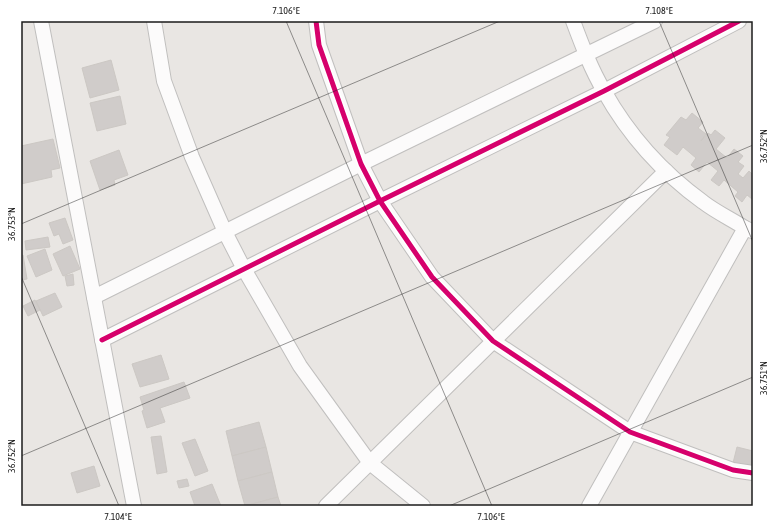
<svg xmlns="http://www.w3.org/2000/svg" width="774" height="527" font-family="'Asap Condensed',sans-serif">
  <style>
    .building { fill: #d0ccca; stroke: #ccc8c4 }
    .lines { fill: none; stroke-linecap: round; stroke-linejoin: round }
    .minor-casing { stroke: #c0bfbe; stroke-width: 16 }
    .minor { stroke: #fcfbfb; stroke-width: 14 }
    .cycleway-casing { stroke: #fff; stroke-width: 8 }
    .cycleway { stroke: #d6006c; stroke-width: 5 }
    .ticks { fill: none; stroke: #1b1b1b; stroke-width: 1; stroke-opacity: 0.45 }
    .neatline { fill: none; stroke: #1b1b1b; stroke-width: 1.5 }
    .ticks-label { font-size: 10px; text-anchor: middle; fill: #1b1b1b }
  </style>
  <rect width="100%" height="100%" fill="#e9e6e3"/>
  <g class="building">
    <path d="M111 60 119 90 90 98 82 68Z"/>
    <path d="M120 96 126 124 97 131 90 103Z"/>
    <path d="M692 113 703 122 698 128 706 134 701 141 708 133 711 135 715 130 725 138 716 149 727 158 734 149 743 156 738 162 744 166 738 174 743 178 749 171 752 174 753 172 752 199 747 195 742 202 735 196 738 192 724 180 719 186 711 180 718 171 707 162 699 172 691 165 696 158 683 147 677 155 664 145 670 137 666 135 681 117 686 120Z"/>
    <path d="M53 139 60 168 51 170 52 177 21 184V146Z"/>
    <path d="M119 150 128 175 114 180 115 185 100 190 90 161Z"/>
    <path d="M65 218 73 240 63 244 59 234 54 236 49 223Z"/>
    <path d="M48 237 50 247 26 250 25 241Z"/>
    <path d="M70 246 80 269 63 276 53 254Z"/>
    <path d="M45 249 52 270 36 277 27 256Z"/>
    <path d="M21 255H23L27 279 21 280Z"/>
    <path d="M73 274 74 285 67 286 65 276Z"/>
    <path d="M55 293 62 307 43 316 36 301Z"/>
    <path d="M35 300 40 310 28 316 23 306Z"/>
    <path d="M161 355 169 379 140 387 132 364Z"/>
    <path d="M184 382 190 398 160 408 165 422 147 428 142 411 144 410 140 397Z"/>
    <path d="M259 422 266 447 232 456 226 431Z"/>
    <path d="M161 436 167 472 157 474 151 437Z"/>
    <path d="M195 439 208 471 195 476 182 443Z"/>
    <path d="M266 447 272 472 238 481 232 456Z"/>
    <path d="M737 447 753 451V469L733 463Z"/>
    <path d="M94 466 100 486 77 493 71 473Z"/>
    <path d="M272 472 278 497 245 506 238 481Z"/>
    <path d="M187 479 189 486 179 488 177 481Z"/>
    <path d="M212 484 221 506H195L190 492Z"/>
    <path d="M278 497 281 506H245Z"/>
  </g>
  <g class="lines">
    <defs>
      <g id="minor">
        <path d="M41 21 134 506"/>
        <path d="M154 21 164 81 192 157 225 232 244 269 300 366 370 463 423 506"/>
        <path d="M316 21 319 45 361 164 380 201 432 277 493 341 630 432 733 470 753 473"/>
        <path d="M573 21C582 45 591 69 604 91 628 134 663 173 703 202 716 212 731 219 745 228L752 231"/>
        <path d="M94 297 361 164 655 21"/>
        <path d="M102 340 380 201 604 91 739 21"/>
        <path d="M326 506 666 171"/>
        <path d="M589 506 745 228"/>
      </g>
    </defs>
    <use href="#minor" class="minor-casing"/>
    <use href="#minor" class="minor"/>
    <defs>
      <g id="cycleway">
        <path d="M316 21 319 45 361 164 380 201 432 277 493 341 630 432 733 470 753 473"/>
        <path d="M102 340 380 201 604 91 739 21"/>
      </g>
    </defs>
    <use href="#cycleway" class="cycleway-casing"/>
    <use href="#cycleway" class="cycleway"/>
  </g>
  <path class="ticks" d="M286 21 492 506M659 21 753 242M21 224 500 21M21 276 119 506M21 456 753 145M449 506 753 377"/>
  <rect width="774" height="527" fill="none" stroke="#ffffff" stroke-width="44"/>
  <rect x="22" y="22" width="730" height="483" class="neatline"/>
  <g class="ticks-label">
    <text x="286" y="14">7.106°E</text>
    <text x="659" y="14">7.108°E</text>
    <text transform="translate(763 146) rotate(-90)" y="4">36.752°N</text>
    <text transform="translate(11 224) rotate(-90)" y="4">36.753°N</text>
    <text transform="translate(763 378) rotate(-90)" y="4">36.751°N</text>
    <text transform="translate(11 456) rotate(-90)" y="4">36.752°N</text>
    <text x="118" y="520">7.104°E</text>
    <text x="491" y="520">7.106°E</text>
  </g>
</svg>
